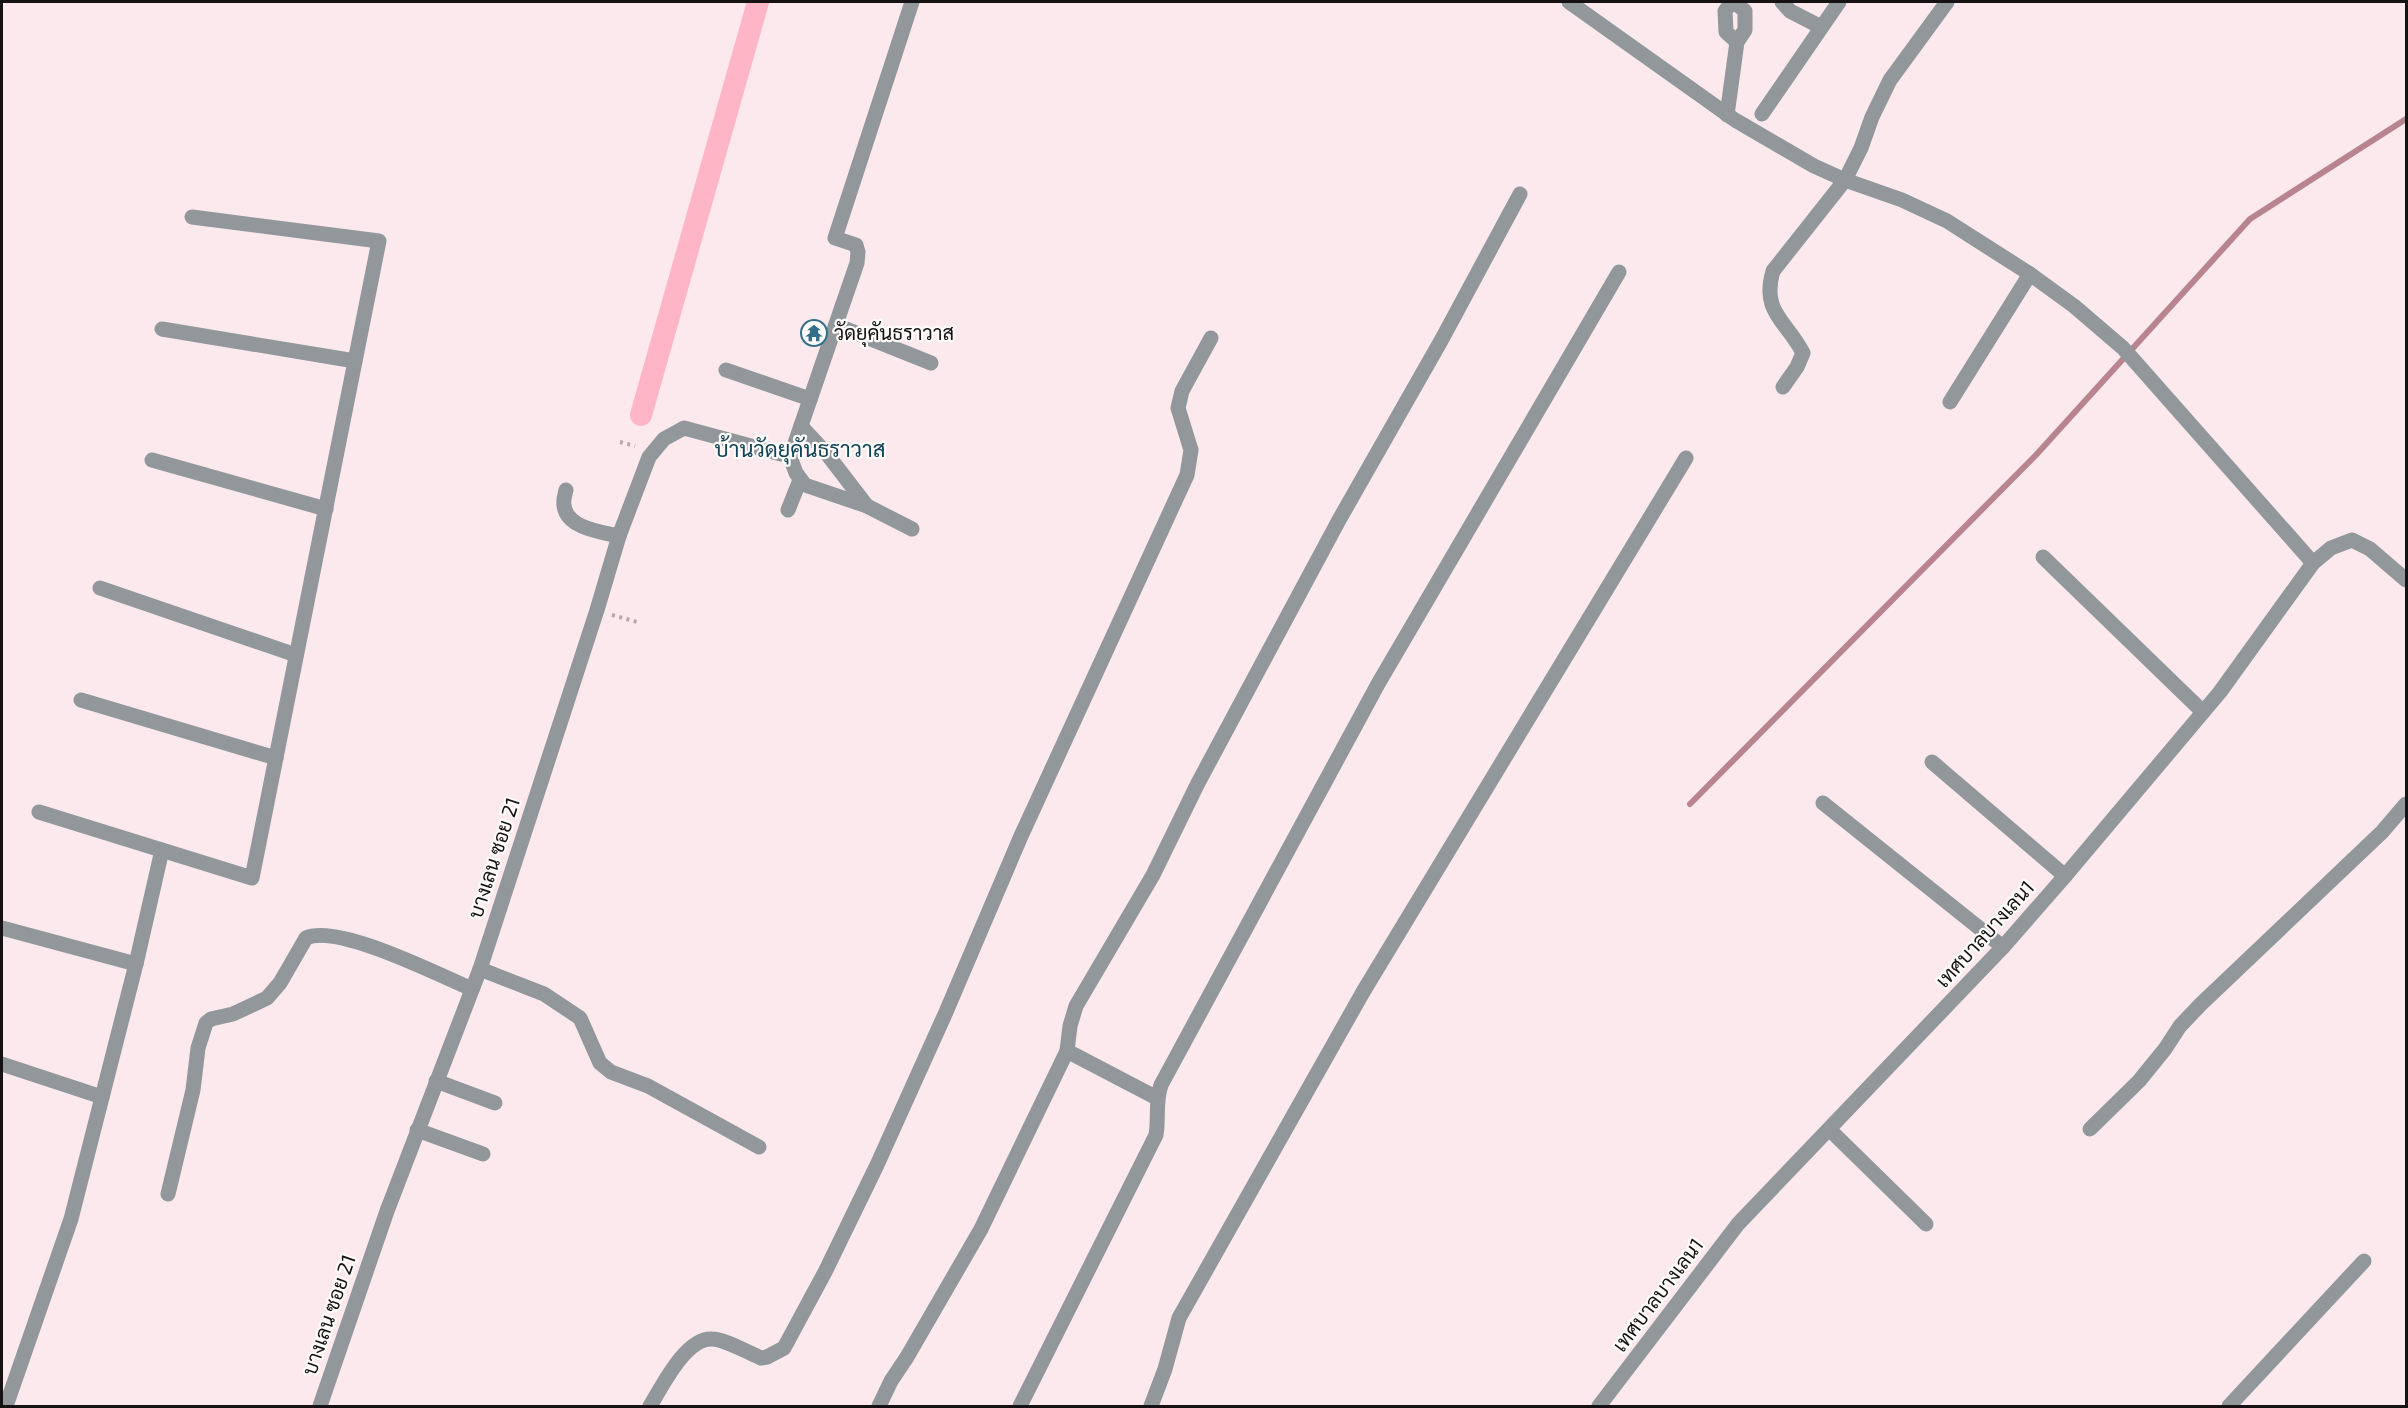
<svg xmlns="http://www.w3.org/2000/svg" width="2408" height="1408" font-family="'Exo 2',Sarabun,sans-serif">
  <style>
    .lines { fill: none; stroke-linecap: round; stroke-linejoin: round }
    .stream { stroke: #b88490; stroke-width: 6 }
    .canal { stroke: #feb5c6; stroke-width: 22 }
    .path { stroke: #b6a8ab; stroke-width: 4; stroke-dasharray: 3 4.5; stroke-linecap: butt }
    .minor { stroke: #91979a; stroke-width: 15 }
    .labels { text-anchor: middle; stroke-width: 4.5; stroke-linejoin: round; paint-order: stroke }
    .poi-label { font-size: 20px; fill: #161112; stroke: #fefbfb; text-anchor: start }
    .street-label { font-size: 20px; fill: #161112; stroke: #fefbfb }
    .quarter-label { font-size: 22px; fill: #134557; stroke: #fefbfb }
  </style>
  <rect width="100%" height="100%" fill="#fbe9ed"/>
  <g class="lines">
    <path class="stream" d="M1690 804 2036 455 2250 219 2406 119"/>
    <path class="canal" d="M641 415 758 2"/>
    <g class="path">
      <path d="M620 442 635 446"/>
      <path d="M612 615 637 622"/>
    </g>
    <g class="minor">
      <path d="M1569 2 1735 120 1814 166 1845 180 1902 200 1947 221 2030 274 2074 306 2123 348 2313 563"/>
      <path d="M1732 2 1725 11 1726 32 1737 42"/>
      <path d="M1782 2 1790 11 1821 27"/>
      <path d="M1762 114 1839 2"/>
      <path d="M1727 115 1737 42 1745 30V11L1734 2"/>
      <path d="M836 325 931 363"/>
      <path d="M162 329 355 361"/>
      <path d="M726 370 810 399"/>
      <path d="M1783 387 1797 367 1803 353C1786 320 1761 312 1773 271L1845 180 1861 148 1872 117 1890 80 1947 2"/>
      <path d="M1950 402 2030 274"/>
      <path d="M801 426 827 454 867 506 912 529"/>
      <path d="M789 454 796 473 805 485 867 506"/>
      <path d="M152 460 326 509"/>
      <path d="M566 490C565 494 563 500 564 505 566 528 601 532 619 536"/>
      <path d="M788 510 800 480"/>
      <path d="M2043 557 2203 712"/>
      <path d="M100 588 296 655"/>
      <path d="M81 700 276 758"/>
      <path d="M1932 762 2065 876"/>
      <path d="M1823 803 2003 947"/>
      <path d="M39 812 252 878 379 241 192 217"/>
      <path d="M2 928 136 964"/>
      <path d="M480 969 544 994 580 1018 600 1063 611 1072 648 1086 759 1147"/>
      <path d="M2 1064 102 1097"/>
      <path d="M436 1081 495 1103"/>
      <path d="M1157 1098 1067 1051 1070 1026 1076 1006 1153 875 1198 783 1339 520 1442 339 1520 194"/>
      <path d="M2090 1129 2139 1081 2165 1049 2180 1026 2201 1004 2382 832 2406 804"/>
      <path d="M417 1130 483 1154"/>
      <path d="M1830 1130 1926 1224"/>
      <path d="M168 1194 193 1090 198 1048 206 1023 211 1019 233 1014 267 998 280 983 306 938C337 923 439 975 472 989"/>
      <path d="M6 1406 71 1219 136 964 162 850"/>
      <path d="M320 1406 387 1211 480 969 597 610 619 536 649 457 664 439 684 428 781 454H789L793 449 857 263 858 252 856 245 835 238 912 2"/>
      <path d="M650 1406C662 1387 685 1338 712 1339 724 1339 749 1353 761 1358L767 1357 784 1348 825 1272 877 1165 946 1012 1021 836 1187 475 1191 450 1178 408 1182 391 1211 338"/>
      <path d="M879 1406 891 1381 907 1357 981 1229 1067 1051"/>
      <path d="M1020 1406 1156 1135C1159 1118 1155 1102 1161 1085L1378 684 1619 272"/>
      <path d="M1151 1406 1165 1369 1179 1318 1363 992 1686 458"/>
      <path d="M1599 1406 1738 1224 2003 947 2065 876 2220 692 2313 563 2331 548 2352 540 2370 549 2406 580"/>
      <path d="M2229 1406 2364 1261"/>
    </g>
  </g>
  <defs>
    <symbol id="temple-ring" viewBox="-11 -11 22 22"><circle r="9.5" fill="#fefbfb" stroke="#337087" stroke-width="1.5"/><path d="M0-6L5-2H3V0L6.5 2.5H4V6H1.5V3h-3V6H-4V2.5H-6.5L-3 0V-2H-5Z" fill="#337087"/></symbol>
  </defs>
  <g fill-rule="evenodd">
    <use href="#temple-ring" x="799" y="318" width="30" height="30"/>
  </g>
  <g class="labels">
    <g class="poi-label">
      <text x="834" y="340">วัดยุคันธราวาส</text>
    </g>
    <g class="street-label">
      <text transform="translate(494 858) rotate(-72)" y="7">บางเลน ซอย 21</text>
      <text transform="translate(1985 934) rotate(-48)" y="7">เทศบาลบางเลน1</text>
      <text transform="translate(1658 1295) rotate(-53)" y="7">เทศบาลบางเลน1</text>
      <text transform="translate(329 1315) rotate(-71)" y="7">บางเลน ซอย 21</text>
    </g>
    <g class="quarter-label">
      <text x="800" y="457">บ้านวัดยุคันธราวาส</text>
    </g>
  </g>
  <rect width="2408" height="1408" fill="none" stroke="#161112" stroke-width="6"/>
</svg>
